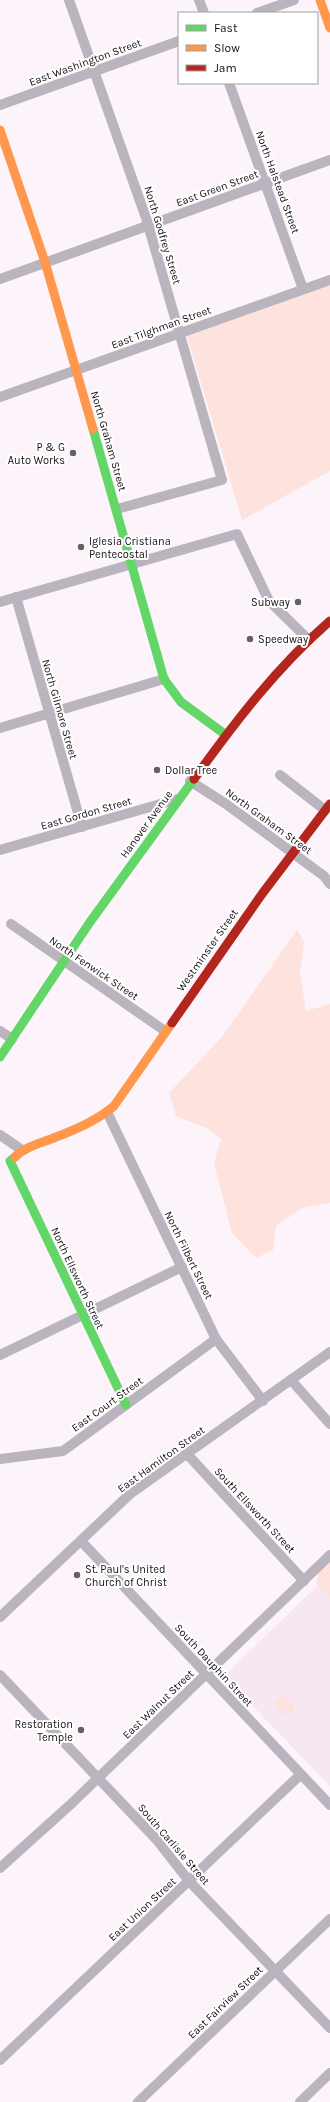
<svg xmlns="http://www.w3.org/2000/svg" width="330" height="2102" font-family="Karla,sans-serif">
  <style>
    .built { fill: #f6e7f2 }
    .green { fill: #fde2dd }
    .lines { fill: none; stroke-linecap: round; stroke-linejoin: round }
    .street { stroke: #bab4be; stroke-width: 10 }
    .fast { stroke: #63d668; stroke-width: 9 }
    .slow { stroke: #ff974d; stroke-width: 9 }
    .jam { stroke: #b3261e; stroke-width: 9 }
    .poi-dot { fill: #665f64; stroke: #fff; stroke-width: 1.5 }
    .labels { text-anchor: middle; stroke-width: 4; stroke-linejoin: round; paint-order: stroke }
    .street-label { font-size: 11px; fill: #150f13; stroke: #fff }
    .poi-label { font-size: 11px; fill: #150f13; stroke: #fff; text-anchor: start }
  </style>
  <rect width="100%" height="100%" fill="#fcf4fa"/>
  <path class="built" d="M317 1586 330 1599V1786L224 1676Z"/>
  <g class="green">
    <path d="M330 285V471L242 520 187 336Z"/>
    <path d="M297 930 304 941 300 972 306 1011 330 1004V1203L302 1208 276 1226 273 1250 256 1258 232 1233 214 1163 221 1139 206 1128 176 1116 169 1093 222 1037Z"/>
    <path d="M330 1560V1599L317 1586 318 1572Z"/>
    <path d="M282 1695 294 1706V1711L286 1717 273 1703Z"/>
  </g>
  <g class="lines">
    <g class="street">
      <path d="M69 0 146 218 222 480 117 509"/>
      <path d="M199 0 204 13"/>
      <path d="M257 13 294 0"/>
      <path d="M229 83 303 289"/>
      <path d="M0 105 179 41"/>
      <path d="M0 279 330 160"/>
      <path d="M0 397 330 280"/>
      <path d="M16 597 82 827"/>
      <path d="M0 602 237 534 269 601 309 640"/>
      <path d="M0 728 164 679"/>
      <path d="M280 775 325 810"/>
      <path d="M190 781 226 804 324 876 330 884"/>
      <path d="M0 850 178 799"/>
      <path d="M11 924 165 1031"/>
      <path d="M0 1031 12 1039"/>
      <path d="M107 1112 216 1339 263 1401"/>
      <path d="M0 1135 22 1150"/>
      <path d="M0 1355 182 1267"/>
      <path d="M291 1380 330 1424"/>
      <path d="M188 1455 304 1581"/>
      <path d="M0 1459 63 1451 216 1339"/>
      <path d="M81 1541 330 1805"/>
      <path d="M0 1617 130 1494 330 1352"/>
      <path d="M0 1675 156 1839 189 1881 330 2028"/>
      <path d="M0 1868 71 1804 330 1555"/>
      <path d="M0 2060 300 1775"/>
      <path d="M138 2102 330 1919"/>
      <path d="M300 2102 330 2073"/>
    </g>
    <g class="fast">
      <path d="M93 429 164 679 181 702 226 735"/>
      <path d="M0 1057 90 922 194 779"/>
      <path d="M15 1157 10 1161 126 1405"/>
    </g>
    <g class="slow">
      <path d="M320 0 330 28"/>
      <path d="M0 130 45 262 93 429"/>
      <path d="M15 1157C26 1146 42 1143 56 1137 75 1130 99 1119 114 1106L172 1023"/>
    </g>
    <g class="jam">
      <path d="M194 779C235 722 277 667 330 621"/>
      <path d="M172 1023 262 894 330 804"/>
    </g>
  </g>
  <g class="poi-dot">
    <circle cx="73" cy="453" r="4"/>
    <circle cx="81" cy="547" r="4"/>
    <circle cx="298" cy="602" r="4"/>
    <circle cx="250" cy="639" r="4"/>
    <circle cx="157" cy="770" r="4"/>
    <circle cx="77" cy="1575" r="4"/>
    <circle cx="81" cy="1730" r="4"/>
  </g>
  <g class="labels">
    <g class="street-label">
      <text transform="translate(85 62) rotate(-20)" y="4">East Washington Street</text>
      <text transform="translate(278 182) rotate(70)" y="4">North Halstead Street</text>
      <text transform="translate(217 188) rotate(-20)" y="4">East Green Street</text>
      <text transform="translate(163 235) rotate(73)" y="4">North Godfrey Street</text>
      <text transform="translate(161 327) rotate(-20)" y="4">East Tilghman Street</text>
      <text transform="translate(109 441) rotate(74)" y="4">North Graham Street</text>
      <text transform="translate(60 709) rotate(74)" y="4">North Gilmore Street</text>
      <text transform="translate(86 813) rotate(-16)" y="4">East Gordon Street</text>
      <text transform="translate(269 821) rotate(36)" y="4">North Graham Street</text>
      <text transform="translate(146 824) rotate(-54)" y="4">Hanover Avenue</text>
      <text transform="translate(207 950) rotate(-55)" y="4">Westminster Street</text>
      <text transform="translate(94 968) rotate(34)" y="4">North Fenwick Street</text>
      <text transform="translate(189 1255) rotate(64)" y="4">North Filbert Street</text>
      <text transform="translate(78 1278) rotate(65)" y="4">North Ellsworth Street</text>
      <text transform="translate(107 1404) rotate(-36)" y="4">East Court Street</text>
      <text transform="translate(161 1459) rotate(-36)" y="4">East Hamilton Street</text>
      <text transform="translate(255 1510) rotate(47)" y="4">South Ellsworth Street</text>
      <text transform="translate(214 1665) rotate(47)" y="4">South Dauphin Street</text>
      <text transform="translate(158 1704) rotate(-44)" y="4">East Walnut Street</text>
      <text transform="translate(174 1844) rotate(49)" y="4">South Carlisle Street</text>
      <text transform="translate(142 1909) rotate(-43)" y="4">East Union Street</text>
      <text transform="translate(225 2002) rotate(-44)" y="4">East Fairview Street</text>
    </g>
    <g class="poi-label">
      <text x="65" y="451" text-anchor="end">P &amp; G<tspan x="65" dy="13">Auto Works</tspan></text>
      <text x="89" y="545">Iglesia Cristiana<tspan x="89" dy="13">Pentecostal</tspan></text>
      <text x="290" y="606" text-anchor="end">Subway</text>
      <text x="258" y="643">Speedway</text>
      <text x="165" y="774">Dollar Tree</text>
      <text x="85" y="1573">St. Paul's United<tspan x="85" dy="13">Church of Christ</tspan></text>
      <text x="73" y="1728" text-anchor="end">Restoration<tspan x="73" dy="13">Temple</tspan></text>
    </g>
  </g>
  <rect x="178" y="12" width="140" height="72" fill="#ffffff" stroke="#a19fa1"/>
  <rect x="186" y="25" width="20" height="6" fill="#63d668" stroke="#a19fa1"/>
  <text x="214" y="32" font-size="12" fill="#150f13">Fast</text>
  <rect x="186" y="45" width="20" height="6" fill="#ff974d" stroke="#a19fa1"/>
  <text x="214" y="52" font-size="12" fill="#150f13">Slow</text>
  <rect x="186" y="65" width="20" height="6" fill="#b3261e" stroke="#a19fa1"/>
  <text x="214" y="72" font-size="12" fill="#150f13">Jam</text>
</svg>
